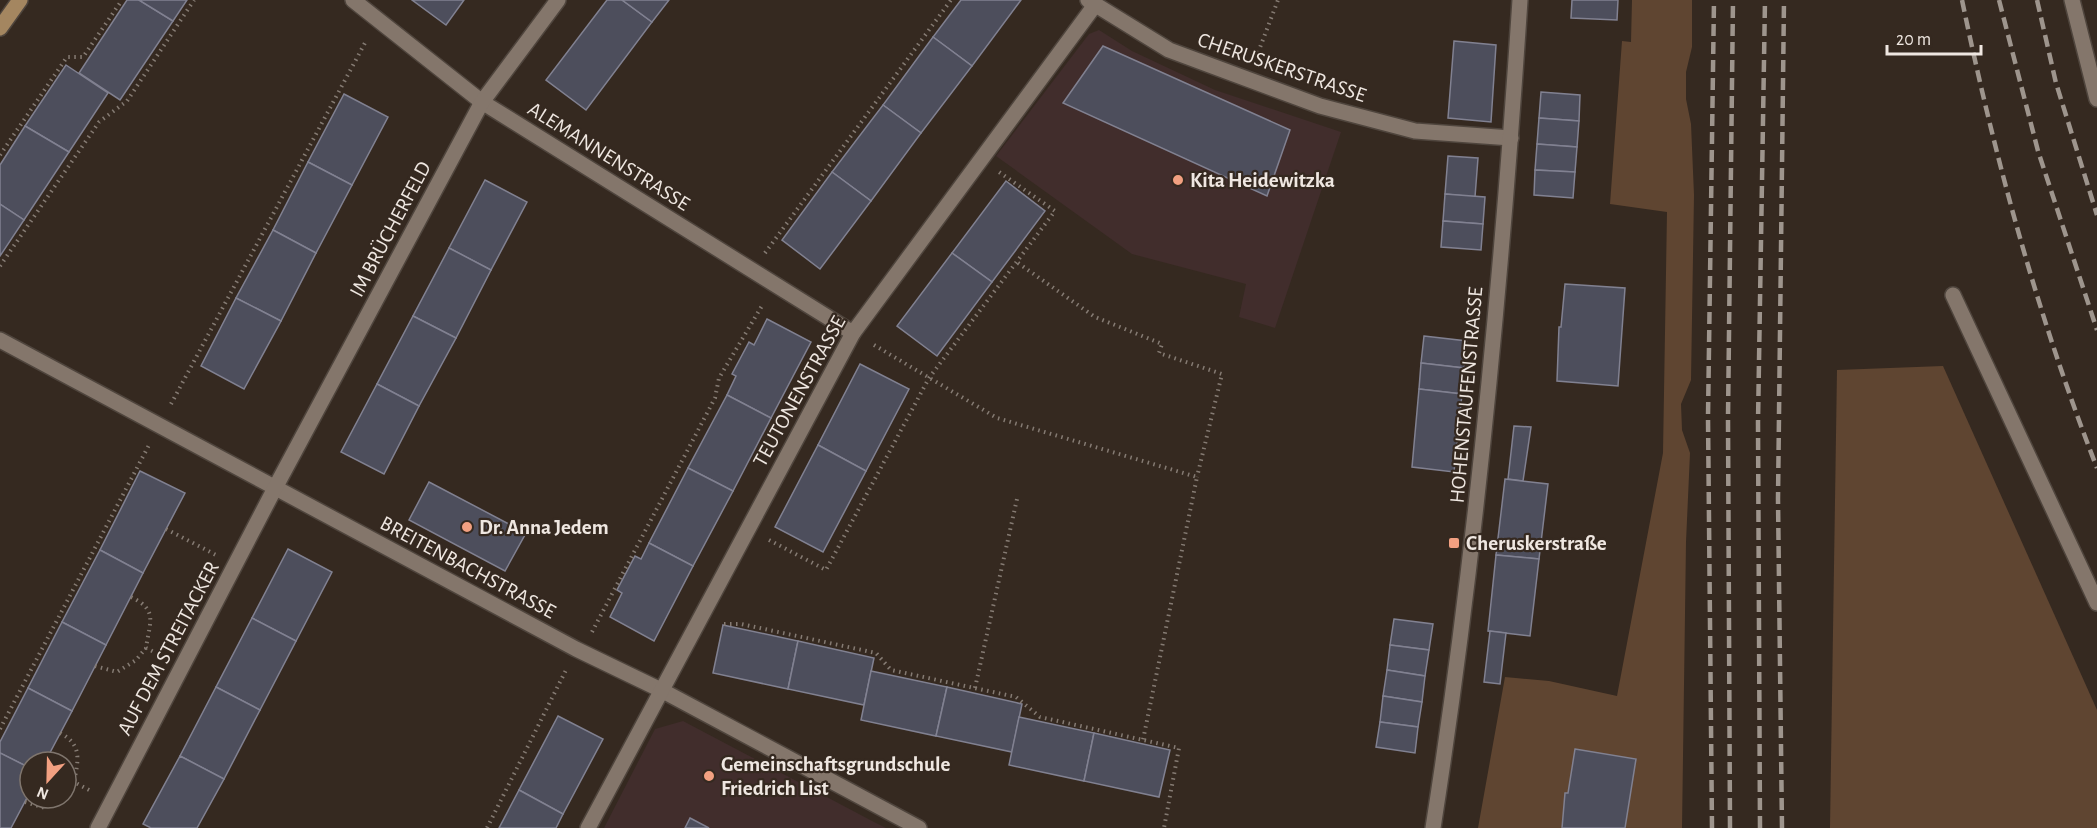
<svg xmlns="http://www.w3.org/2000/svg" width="2097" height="828" font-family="'Alegreya Sans',sans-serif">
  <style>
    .education { fill: #412d2c }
    .green { fill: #5f4531 }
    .building { fill: #4d4e5c; stroke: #818191; stroke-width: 1.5 }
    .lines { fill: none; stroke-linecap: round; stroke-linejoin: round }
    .lane-casing { stroke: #4f453d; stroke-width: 18 }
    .street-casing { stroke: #4f453d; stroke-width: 18 }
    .secondary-casing { stroke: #4f453d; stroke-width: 18 }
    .path { stroke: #857b73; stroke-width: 4; stroke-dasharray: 1.5 4.5; stroke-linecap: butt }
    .lane { stroke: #84766b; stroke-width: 15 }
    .street { stroke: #84766b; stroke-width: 15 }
    .secondary { stroke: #a48660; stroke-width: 15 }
    .rail { stroke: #9e958d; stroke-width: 4.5; stroke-dasharray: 12 6; stroke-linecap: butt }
    .poi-dot { fill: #f2a081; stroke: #352920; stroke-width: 2 }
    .labels { text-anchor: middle; stroke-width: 4.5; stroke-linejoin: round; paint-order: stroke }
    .street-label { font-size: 21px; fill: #efe7e1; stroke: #352920 }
    .poi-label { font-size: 21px; font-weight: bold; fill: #efe7e1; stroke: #352920; text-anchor: start }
  </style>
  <rect width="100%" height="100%" fill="#352920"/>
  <g class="education">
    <path d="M1099 30 1132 51 1215 90 1341 132 1275 328 1239 317 1246 284 1132 254 996 156 1089 34Z"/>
    <path d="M683 721 874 822 886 828H604L655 729Z"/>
  </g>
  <g class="green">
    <path d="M1632 0H1692V47L1686 72V99L1691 124 1694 195 1691 380 1681 404 1682 430 1690 453 1686 542 1682 828H1478L1505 677 1549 681 1617 696 1663 453 1667 212 1610 204 1622 41 1631 42Z"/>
    <path d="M1943 366 2097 710V828H1830L1837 370Z"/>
  </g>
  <g class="building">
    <path d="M127 0H139L173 21 120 100 79 73Z"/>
    <path d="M139 0H187L173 21Z"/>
    <path d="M412 0H464L446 25Z"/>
    <path d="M607 0H622L652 22 586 110 546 80Z"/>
    <path d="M622 0H669L652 22Z"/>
    <path d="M961 0H1021L972 66 933 37Z"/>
    <path d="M1572 0H1618L1617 20 1571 18Z"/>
    <path d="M933 37 972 66 921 133 883 105Z"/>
    <path d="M1454 41 1496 45 1491 122 1448 118Z"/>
    <path d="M1103 46 1290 130 1267 196 1063 103Z"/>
    <path d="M66 65 108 93 69 152 25 126Z"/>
    <path d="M1541 92 1580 95 1579 121 1539 118Z"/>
    <path d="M344 94 388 117 352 185 308 162Z"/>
    <path d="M883 105 921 133 871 201 832 172Z"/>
    <path d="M1539 118 1579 121 1577 147 1537 144Z"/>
    <path d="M25 126 69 152 24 220 0 204V165Z"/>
    <path d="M1537 144 1577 147 1575 172 1535 170Z"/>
    <path d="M1448 156 1478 158 1475 197 1445 194Z"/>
    <path d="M308 162 352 185 316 253 273 230Z"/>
    <path d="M1535 170 1575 172 1573 198 1534 195Z"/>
    <path d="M832 172 871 201 820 269 782 240Z"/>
    <path d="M485 180 527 202 491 270 449 248Z"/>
    <path d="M1006 181 1045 211 992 282 952 253Z"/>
    <path d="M1445 194 1485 197 1483 224 1443 221Z"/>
    <path d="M0 204 24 220 0 256Z"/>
    <path d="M1443 221 1483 224 1481 250 1441 247Z"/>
    <path d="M273 230 316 253 281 321 236 298Z"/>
    <path d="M449 248 491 270 456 338 413 316Z"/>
    <path d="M952 253 992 282 937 356 897 326Z"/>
    <path d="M1565 284 1625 288 1618 386 1557 381 1559 327H1561Z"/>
    <path d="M236 298 281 321 244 389 201 366Z"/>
    <path d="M413 316 456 338 419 406 377 384Z"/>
    <path d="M767 319 811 342 771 418 727 395 736 376 732 374 749 342 754 345Z"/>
    <path d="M1424 336 1467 341 1464 368 1421 363Z"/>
    <path d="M1421 363 1464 368 1462 394 1419 389Z"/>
    <path d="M860 364 909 389 866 471 818 445Z"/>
    <path d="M377 384 419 406 384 474 341 452Z"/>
    <path d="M1419 389 1462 394 1454 472 1412 467Z"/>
    <path d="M727 395 771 418 733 491 688 468Z"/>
    <path d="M1514 426 1531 427 1523 481 1508 479Z"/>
    <path d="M818 445 866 471 823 552 775 527Z"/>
    <path d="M688 468 733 491 693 566 649 543Z"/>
    <path d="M140 471 185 493 143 573 100 550Z"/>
    <path d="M1505 479 1548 484 1539 559 1496 555Z"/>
    <path d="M429 482 526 533 505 571 409 520Z"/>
    <path d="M649 543 693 566 654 641 610 617 622 593 617 590 635 556 641 559Z"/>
    <path d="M288 549 332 572 296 641 252 618Z"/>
    <path d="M100 550 143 573 106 645 62 622Z"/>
    <path d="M1496 555 1539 559 1530 636 1488 631Z"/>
    <path d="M252 618 296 641 260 710 216 687Z"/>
    <path d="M1394 619 1433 624 1429 650 1390 645Z"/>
    <path d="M62 622 106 645 72 711 28 688Z"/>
    <path d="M723 625 798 641 788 689 713 673Z"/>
    <path d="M1490 631 1506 633 1500 684 1484 682Z"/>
    <path d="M798 641 874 658 864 705 788 689Z"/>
    <path d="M1390 645 1429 650 1425 676 1387 670Z"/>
    <path d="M1387 670 1425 676 1422 702 1383 696Z"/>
    <path d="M871 671 947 687 936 736 861 720Z"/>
    <path d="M216 687 260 710 224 779 180 756Z"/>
    <path d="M947 687 1022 704 1012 752 936 736Z"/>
    <path d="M28 688 72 711 45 762H30V768L0 753V742Z"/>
    <path d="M1383 696 1422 702 1418 727 1380 722Z"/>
    <path d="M558 716 603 739 563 814 519 790Z"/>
    <path d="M1019 717 1094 733 1084 781 1009 765Z"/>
    <path d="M1380 722 1418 727 1415 753 1376 747Z"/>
    <path d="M1094 733 1170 750 1159 797 1084 781Z"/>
    <path d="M1575 749 1636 759 1625 828H1562L1565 793H1568Z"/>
    <path d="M0 753 30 768V792L11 828H0Z"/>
    <path d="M180 756 224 779 197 828H151L143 824Z"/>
    <path d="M519 790 563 814 556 828H499Z"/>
    <path d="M690 818 709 828H685Z"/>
  </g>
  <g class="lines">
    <defs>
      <g id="lane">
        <path d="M2072 0 2097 99"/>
        <path d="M1953 295 2097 603"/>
      </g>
      <g id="street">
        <path d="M353 0 482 102 853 333"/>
        <path d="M1088 0 1169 50 1320 106 1415 131 1511 138"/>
        <path d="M0 340 576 649 661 690 919 828"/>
        <path d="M98 828 275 488 482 102 558 0"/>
        <path d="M588 828 853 333 1095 5"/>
        <path d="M1433 828C1476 554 1502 277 1520 0"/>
      </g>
      <path id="secondary" d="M0 28 20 0"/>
    </defs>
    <use href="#lane" class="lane-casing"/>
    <use href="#street" class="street-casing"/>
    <use href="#secondary" class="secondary-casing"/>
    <g class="path">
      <path d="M1256 58 1278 0"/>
      <path d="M0 155 67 57H83L122 0"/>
      <path d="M765 253 951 0"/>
      <path d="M1018 263 1095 317 1162 344 1159 353 1222 374 1197 477"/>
      <path d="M0 266 99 122 127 101 194 0"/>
      <path d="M874 345 997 418 1197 477 1143 740"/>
      <path d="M171 404 366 41"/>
      <path d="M166 529 216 555"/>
      <path d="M769 540 826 570 929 378 1055 211 999 172"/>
      <path d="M131 597C158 610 150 621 146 648L162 656"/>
      <path d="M724 624H741L876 653 891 670 1016 697 1040 717 1179 748 1164 828"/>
      <path d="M592 632 715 398 719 378 763 304"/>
      <path d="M95 666 117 672 136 660 146 648"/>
      <path d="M975 688 1017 499"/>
      <path d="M0 729 149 445"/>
      <path d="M60 733C83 745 78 761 74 782L91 791"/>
      <path d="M66 793 74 782"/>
      <path d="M25 802 45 808 60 798"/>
      <path d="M487 828 566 670"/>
    </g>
    <use href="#lane" class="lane"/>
    <use href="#street" class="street"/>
    <use href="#secondary" class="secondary"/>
    <g class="rail">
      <path d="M1962 0C1995 159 2038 317 2097 468"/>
      <path d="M1999 0 2038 151 2097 330"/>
      <path d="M2037 0 2056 83 2097 215"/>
      <path d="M1712 828 1708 417 1714 0"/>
      <path d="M1730 828 1728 418 1733 0"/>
      <path d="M1760 828 1758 422 1765 0"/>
      <path d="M1782 828 1778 499 1784 0"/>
    </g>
  </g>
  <g class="poi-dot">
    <circle cx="1178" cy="180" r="6"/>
    <circle cx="467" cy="527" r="6"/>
    <rect x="1448" y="537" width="12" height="12" rx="3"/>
    <circle cx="709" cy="776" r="6"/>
  </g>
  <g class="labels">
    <g class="street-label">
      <text transform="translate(1282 67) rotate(19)" y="7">CHERUSKERSTRASSE</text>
      <text transform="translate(609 156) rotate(32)" y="7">ALEMANNENSTRASSE</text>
      <text transform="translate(390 229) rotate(-62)" y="7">IM BRÜCHERFELD</text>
      <text transform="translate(799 391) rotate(-61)" y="7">TEUTONENSTRASSE</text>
      <text transform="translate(1466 395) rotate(-85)" y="7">HOHENSTAUFENSTRASSE</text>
      <text transform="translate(468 567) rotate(28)" y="7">BREITENBACHSTRASSE</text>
      <text transform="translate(168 648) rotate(-62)" y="7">AUF DEM STREITACKER</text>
    </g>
    <g class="poi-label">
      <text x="1190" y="187">Kita Heidewitzka</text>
      <text x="479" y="534">Dr. Anna Jedem</text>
      <text x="1466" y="550">Cheruskerstraße</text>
      <text x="721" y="771">Gemeinschaftsgrundschule<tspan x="721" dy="24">Friedrich List</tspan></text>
    </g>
  </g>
  <g transform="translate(48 780) rotate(202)"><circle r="28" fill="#352920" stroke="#7f756d" stroke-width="1.5"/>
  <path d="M0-4.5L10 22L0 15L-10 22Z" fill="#f2a081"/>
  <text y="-9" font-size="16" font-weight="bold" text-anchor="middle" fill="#efe7e1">N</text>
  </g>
  <path d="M1887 45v9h94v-9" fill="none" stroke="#efe7e1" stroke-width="3"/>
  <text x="1896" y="45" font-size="18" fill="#efe7e1" stroke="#352920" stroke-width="4.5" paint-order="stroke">20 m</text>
</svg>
